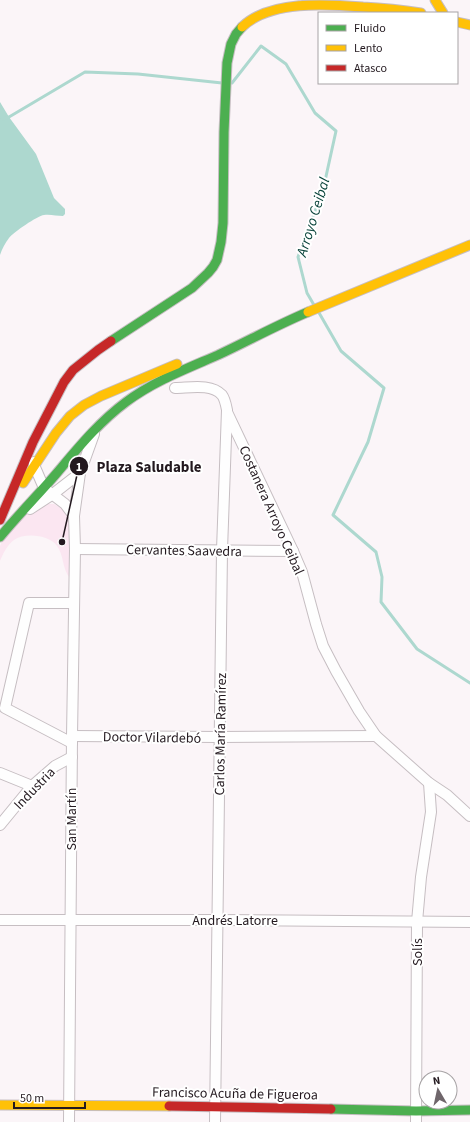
<svg xmlns="http://www.w3.org/2000/svg" width="470" height="1122" font-family="'Source Sans 3',sans-serif">
  <style>
    .green { fill: #fbe6f1 }
    .water { fill: #add8cf }
    .lines { fill: none; stroke-linecap: round; stroke-linejoin: round }
    .stream { stroke: #add8cf; stroke-width: 3 }
    .street-casing { stroke: #c6bec2; stroke-width: 12 }
    .fast-casing { stroke: #c6bec2; stroke-width: 11 }
    .slow-casing { stroke: #c6bec2; stroke-width: 11 }
    .jam-casing { stroke: #c6bec2; stroke-width: 11 }
    .street { stroke: #fefefe; stroke-width: 10 }
    .fast { stroke: #4caf50; stroke-width: 9 }
    .slow { stroke: #ffc107; stroke-width: 9 }
    .jam { stroke: #c62828; stroke-width: 9 }
    .labels { text-anchor: middle; stroke-width: 4; stroke-linejoin: round; paint-order: stroke }
    .street-label { font-size: 14px; fill: #23191f; stroke: #fff }
    .water-label { font-size: 15px; font-style: italic; fill: #09433a; stroke: #fff }
    .leader { fill: none; stroke: #23191f; stroke-width: 1.5 }
    .callout-dot { fill: #23191f; stroke: #fff; stroke-width: 1.5 }
    .mark-label { font-size: 12px; text-anchor: middle; font-weight: bold; fill: #fff }
    .callout-label { font-size: 15px; text-anchor: middle; font-weight: bold; fill: #23191f; stroke: #fff; stroke-width: 4; stroke-linejoin: round; paint-order: stroke }
  </style>
  <rect width="100%" height="100%" fill="#fbf5f8"/>
  <path class="green" d="M48 504H54L61 508 68 516 70 527V578C62 569 64 555 57 546 50 535 25 532 14 540 7 545 3 554 0 561V546L4 537 19 521 34 510Z"/>
  <path class="water" d="M0 102 9 117 36 154 54 198 65 209V214L63 216C57 216 50 214 44 215 37 216 14 232 9 238 5 243 2 249 0 255Z"/>
  <g class="lines">
    <g class="stream">
      <path d="M232 83 261 46 286 64 315 113 336 131 323 190 298 257 307 293 314 305"/>
      <path d="M0 120 9 117 85 72 138 74 222 83"/>
      <path d="M318 311 341 351 384 388 368 442 333 515 376 552 382 577 381 602 417 649 470 683"/>
    </g>
    <defs>
      <g id="street">
        <path d="M175 388C189 388 211 383 222 395 225 399 226 405 227 410L222 550 215 1122"/>
        <path d="M227 412 293 551 302 572 316 624 323 646 336 671 359 711 376 736 429 783 447 795 470 816"/>
        <path d="M34 462V465L44 488 65 504 74 516"/>
        <path d="M30 509 53 494 80 473"/>
        <path d="M75 549 293 551"/>
        <path d="M72 736 220 737 376 736"/>
        <path d="M72 743 5 708 29 603H74"/>
        <path d="M0 773 32 786"/>
        <path d="M0 825 32 786 55 766 72 757"/>
        <path d="M0 920H217L470 922"/>
        <path d="M69 1122 72 736 75 549 74 516 80 473 94 434"/>
        <path d="M416 1122 417 922 421 877 431 812 429 783"/>
      </g>
      <g id="fast">
        <path d="M111 341 192 288 208 273 213 267 217 260 221 242 223 223 224 132 227 63 231 44 236 34 242 27"/>
        <path d="M0 537C18 515 38 495 56 474 78 448 99 422 126 402 154 381 186 369 218 355 248 341 277 325 308 312"/>
        <path d="M331 1109 416 1111 470 1110"/>
      </g>
      <g id="slow">
        <path d="M435 0 443 13"/>
        <path d="M457 22 470 25"/>
        <path d="M242 27C270 0 326 4 363 7 382 8 402 10 421 13"/>
        <path d="M308 312 470 245"/>
        <path d="M23 483 56 433 70 416 84 405 101 396 177 364"/>
        <path d="M0 1105 169 1106"/>
      </g>
      <g id="jam">
        <path d="M0 520 33 442 64 382 73 370 98 350 111 341"/>
        <path d="M169 1106 331 1109"/>
      </g>
    </defs>
    <use href="#street" class="street-casing"/>
    <use href="#fast" class="fast-casing"/>
    <use href="#slow" class="slow-casing"/>
    <use href="#jam" class="jam-casing"/>
    <use href="#street" class="street"/>
    <use href="#fast" class="fast"/>
    <use href="#slow" class="slow"/>
    <use href="#jam" class="jam"/>
  </g>
  <g class="labels">
    <g class="street-label">
      <text transform="translate(272 510) rotate(66)" y="5">Costanera Arroyo Ceibal</text>
      <text transform="translate(184 550) rotate(1)" y="5">Cervantes Saavedra</text>
      <text transform="translate(220 734) rotate(-89)" y="5">Carlos María Ramírez</text>
      <text transform="translate(152 737) rotate(1)" y="5">Doctor Vilardebó</text>
      <text transform="translate(34 788) rotate(-46)" y="5">Industria</text>
      <text transform="translate(71 819) rotate(-90)" y="5">San Martín</text>
      <text x="235" y="925">Andrés Latorre</text>
      <text transform="translate(417 952) rotate(-90)" y="5">Solís</text>
      <text transform="translate(235 1093) rotate(1)" y="5">Francisco Acuña de Figueroa</text>
    </g>
    <g class="water-label">
      <text transform="translate(313 217) rotate(-73)" y="5">Arroyo Ceibal</text>
    </g>
  </g>
  <path class="leader" d="M62 542L79 466"/>
  <g class="callout-dot">
    <circle cx="62" cy="542" r="4"/>
    <circle cx="79" cy="466" r="10"/>
  </g>
  <g class="mark-label">
    <text x="79" y="471">1</text>
  </g>
  <g class="callout-label">
    <text x="149" y="472">Plaza Saludable</text>
  </g>
  <rect x="318" y="12" width="140" height="72" fill="#ffffff" stroke="#a7a3a5"/>
  <rect x="326" y="25" width="20" height="6" fill="#4caf50" stroke="#a7a3a5"/>
  <text x="354" y="32" font-size="12" fill="#23191f">Fluido</text>
  <rect x="326" y="45" width="20" height="6" fill="#ffc107" stroke="#a7a3a5"/>
  <text x="354" y="52" font-size="12" fill="#23191f">Lento</text>
  <rect x="326" y="65" width="20" height="6" fill="#c62828" stroke="#a7a3a5"/>
  <text x="354" y="72" font-size="12" fill="#23191f">Atasco</text>
  <g transform="translate(438 1090) rotate(351)"><circle r="19" fill="#ffffff" stroke="#a7a3a5"/>
  <path d="M0-3L7 15L0 10L-7 15Z" fill="#6f666b"/>
  <text y="-6" font-size="11" font-weight="bold" text-anchor="middle" fill="#23191f">N</text>
  </g>
  <path d="M14 1102v6h71v-6" fill="none" stroke="#23191f" stroke-width="2"/>
  <text x="20" y="1102" font-size="12" fill="#23191f" stroke="#ffffff" stroke-width="3" paint-order="stroke">50 m</text>
</svg>
